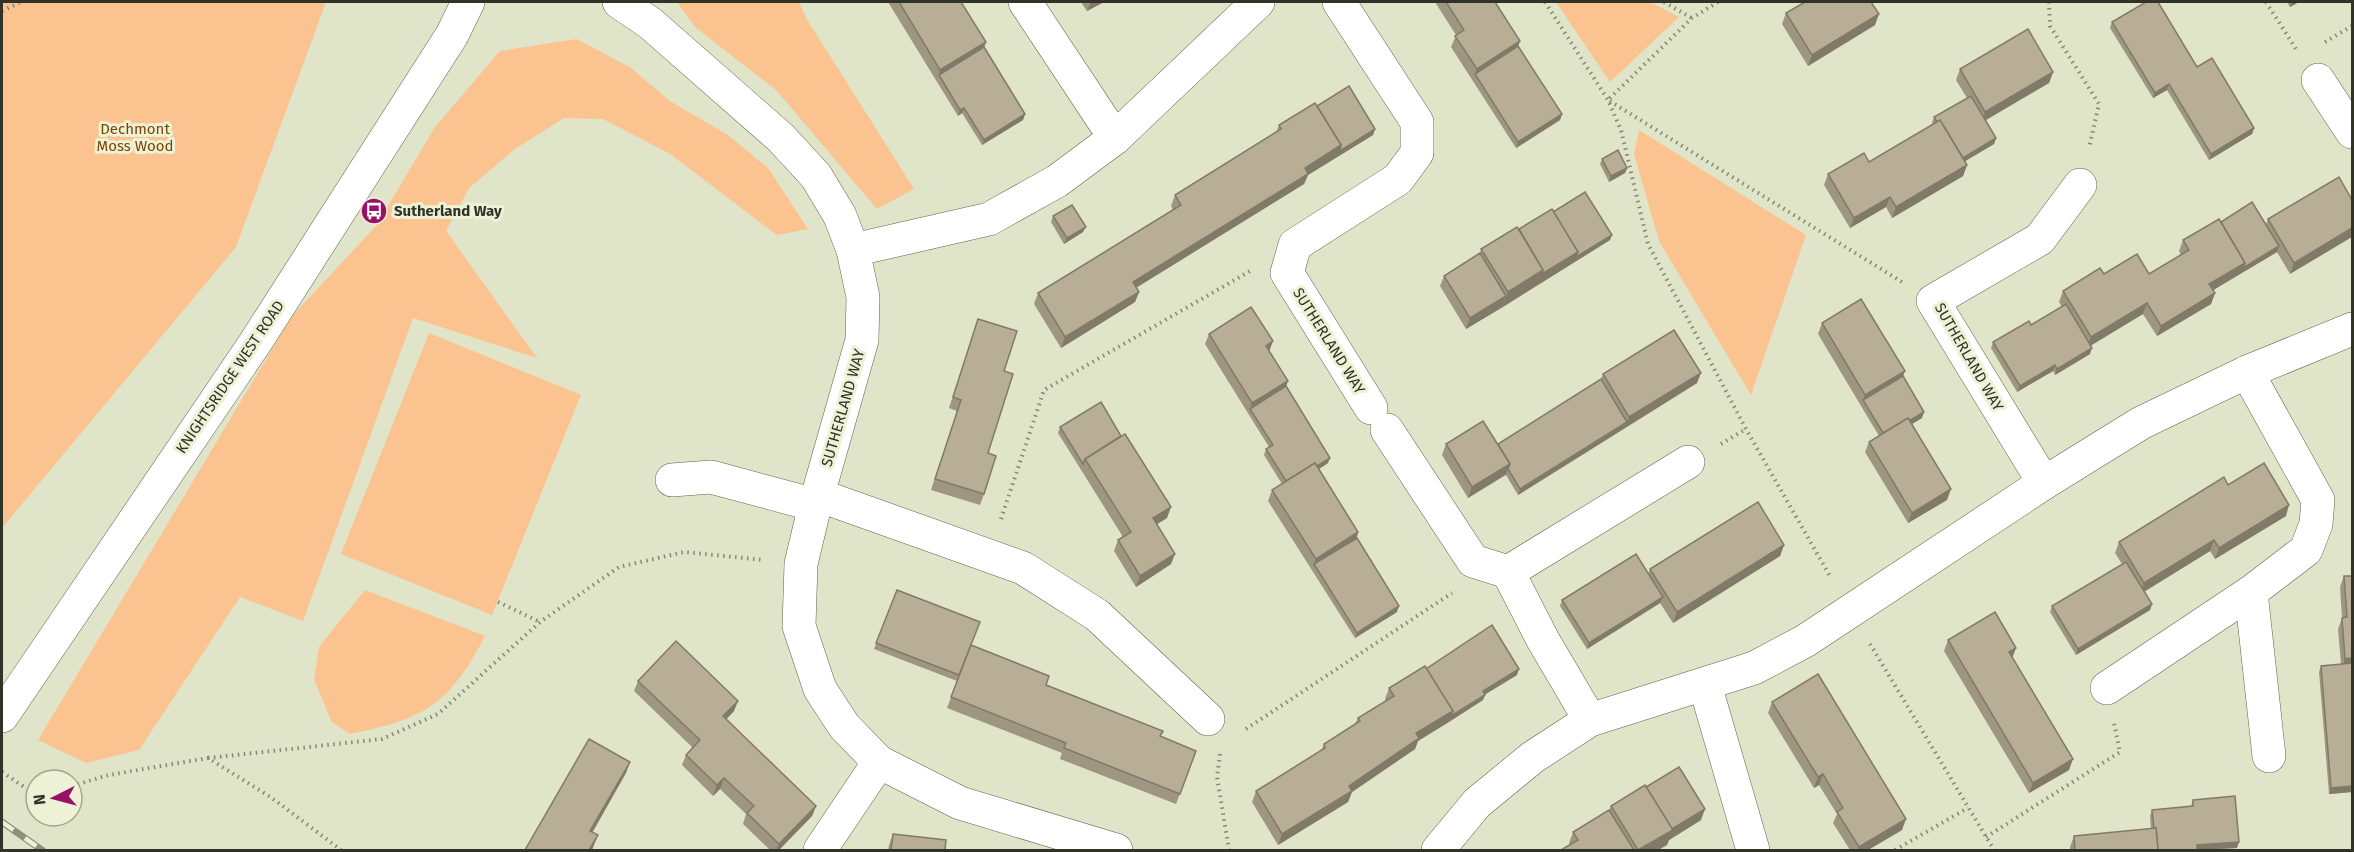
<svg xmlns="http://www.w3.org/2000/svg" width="2354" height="852" font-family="'Fira Sans',sans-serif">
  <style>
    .green { fill: #fbc38f }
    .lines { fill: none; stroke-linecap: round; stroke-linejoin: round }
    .minor-casing { stroke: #61644c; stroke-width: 34 }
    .path { stroke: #858875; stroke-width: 4; stroke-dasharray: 1.5 4.5; stroke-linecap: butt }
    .minor { stroke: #fff; stroke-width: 33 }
    .rail-casing { stroke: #8d907c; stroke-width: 7 }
    .rail { stroke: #edf1d5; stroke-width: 4.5; stroke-dasharray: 14; stroke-linecap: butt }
    .wall { fill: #9e9680 }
    .shaded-wall { fill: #817a68 }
    .building { fill: #b8ae95; stroke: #817a68; stroke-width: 1.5 }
    .labels { text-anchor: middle; stroke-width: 6; stroke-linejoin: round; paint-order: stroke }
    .park-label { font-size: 15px; fill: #7c4600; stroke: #edf1d5 }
    .poi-label { font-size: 15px; font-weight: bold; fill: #313228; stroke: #edf1d5; text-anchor: start }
    .street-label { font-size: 15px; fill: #313228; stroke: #edf1d5 }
  </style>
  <rect width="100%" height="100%" fill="#e0e4c8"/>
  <g class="green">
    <path d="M2 2H326L236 247 2 528Z"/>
    <path d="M677 2H799L806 18 914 189 877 209 776 90 695 27Z"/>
    <path d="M1556 2H1650L1679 17 1610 82Z"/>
    <path d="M577 39 631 68 670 101 728 135 768 168 808 229 777 235 670 154 603 119 564 118 515 149 469 188 446 231 537 358 413 318 303 621 240 597 139 750 86 763 38 740 292 316 376 226 435 127 500 51Z"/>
    <path d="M1639 130 1806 235 1751 395 1659 241 1634 154Z"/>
    <path d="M429 333 581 395 492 615 341 554Z"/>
    <path d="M365 590 485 636C449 705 424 719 350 734L332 722 314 680 319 647Z"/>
  </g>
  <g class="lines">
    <defs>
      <g id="minor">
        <path d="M619 2 650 23 781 138 816 176 840 216 853 250 863 297 862 340 815 505 801 564 799 626 820 689 844 726 879 762 960 803 1116 850"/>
        <path d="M1025 2 1115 138"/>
        <path d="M1339 2 1417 122V153L1398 179 1295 245 1287 273 1371 408"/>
        <path d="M2318 80 2352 132"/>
        <path d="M853 250 989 219 1057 181 1115 138 1258 2"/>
        <path d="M2247 372 2318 500 2316 524 2306 550 2251 592 2269 756"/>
        <path d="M1387 430 1473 561 1508 572 1543 640 1590 720"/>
        <path d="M672 480 711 477 815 505"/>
        <path d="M2044 483 1933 301 2040 239 2080 185"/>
        <path d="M818 495 1023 568 1097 615 1208 719"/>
        <path d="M1508 572 1688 462"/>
        <path d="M1705 685 1753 850"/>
        <path d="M2107 688 2251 592"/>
        <path d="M2 716 255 343 452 35 468 2"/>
        <path d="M820 850 879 762"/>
        <path d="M1438 850 1477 803 1533 757 1590 720 1754 668 1805 641 2044 483 2141 423 2247 372 2352 329"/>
      </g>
    </defs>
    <use href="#minor" class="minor-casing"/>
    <g class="path">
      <path d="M1545 2 1608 100 1621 130 1648 244 1746 429 1831 578"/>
      <path d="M1664 2 1692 18"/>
      <path d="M1718 2 1692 18 1608 100 1902 282"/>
      <path d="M2049 2 2050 26 2099 104 2089 148"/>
      <path d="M2266 2 2296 49"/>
      <path d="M2 11 21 2"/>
      <path d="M2325 42 2352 26"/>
      <path d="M1721 444 1746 429"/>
      <path d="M1001 519 1044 390 1250 271"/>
      <path d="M498 602 540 622"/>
      <path d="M1870 644 1994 850"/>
      <path d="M1246 729 1452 593"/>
      <path d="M1220 754 1217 777 1229 850"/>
      <path d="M208 758 382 739 438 714 540 622 619 567 684 552 764 560"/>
      <path d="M2 772 36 795"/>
      <path d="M72 786 109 775 208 758 272 798 341 850"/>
      <path d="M1986 837 2120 752 2114 723"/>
      <path d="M1895 850 1968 808"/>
    </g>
    <use href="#minor" class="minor"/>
    <defs>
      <path id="rail" d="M2 822 42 850"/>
    </defs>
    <use href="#rail" class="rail-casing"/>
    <use href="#rail" class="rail"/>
  </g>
  <g class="wall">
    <path d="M888 2H961L984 47 1025 114 1023 120 982 145 962 113 958 116Z"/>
    <path d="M1081 2H1104L1087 11Z"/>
    <path d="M1435 2H1495L1520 41 1518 46 1562 114 1560 120 1516 148 1451 47 1456 35Z"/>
    <path d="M2287 2H2299L2290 7Z"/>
    <path d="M1786 13 1875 25 1808 66 1782 24Z"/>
    <path d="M2112 22 2197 67 2254 128 2252 134 2209 160 2167 90 2153 98 2110 28Z"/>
    <path d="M1960 69 2053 72 2049 83 1985 120 1996 138 1994 144 1965 161 1967 165 1963 176 1892 218 1886 207 1850 228 1824 185 1828 174 1869 162 1933 124 1932 123 1934 117 1967 98 1956 80Z"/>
    <path d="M1317 106 1375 129 1373 135 1308 175 1304 184 1136 288 1139 292 1135 302 1061 348 1034 304 1038 293 1173 210 1171 206 1175 195 1276 133 1279 125Z"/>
    <path d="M1602 159 1627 168 1625 173 1609 182 1600 164Z"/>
    <path d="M2339 177 2290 274 2277 252 2213 290 2215 293 2211 304 2157 336 2143 314 2090 345V354L2055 375 2053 371 2017 392 1991 348 1993 342 2031 325 2062 307 2059 302 2063 291 2104 274H2149L2181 255 2179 251 2183 240 2221 222 2266 224 2268 219Z"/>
    <path d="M1553 212 1610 240 1466 329 1440 286 1444 276 1480 253 1481 249Z"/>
    <path d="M1053 216 1083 232 1064 244 1051 222Z"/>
    <path d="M978 319 1004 371 988 453 984 494 980 505 931 490 957 411 949 408Z"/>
    <path d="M1822 323 1903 376 1922 418 1911 424 1947 500 1908 523 1865 452 1869 442 1879 436 1818 334Z"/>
    <path d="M1209 334 1269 351 1286 386 1328 463 1319 469 1358 532 1357 538 1397 612 1355 638 1268 501 1272 490 1282 484 1264 455 1266 449 1269 447 1205 344Z"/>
    <path d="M1603 374 1697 383 1518 495 1506 475 1468 498 1442 455 1446 444H1498L1601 379Z"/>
    <path d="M1060 427 1167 518 1157 524 1171 564 1136 587 1114 551 1118 540 1123 537 1058 433Z"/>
    <path d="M2228 485 2286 516 2215 559 2210 551 2144 592 2152 604 2150 610 2076 655 2050 612 2052 606 2122 564 2115 553 2119 542Z"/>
    <path d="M1784 545 1780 556 1673 623 1660 603 1587 649 1560 606 1562 600 1648 574 1650 569Z"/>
    <path d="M2344 576H2352V792L2329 794 2319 672 2321 666 2341 664 2338 629 2342 618 2340 587Z"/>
    <path d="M897 590 971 645 1046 685 1161 737 1196 751 1176 804 1060 759 1062 753 947 708 957 681 874 649Z"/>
    <path d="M1948 640 2069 770 2029 793 1944 651Z"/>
    <path d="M1426 669 1517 675 1485 694 1483 700 1418 741 1415 749 1352 792 1348 802 1278 845 1252 802 1256 791 1321 751 1324 744 1355 724 1358 718 1386 701 1385 699 1389 688Z"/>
    <path d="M638 681 734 711 726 719 816 806 812 816 779 850H770L743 824 746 814 720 789 713 796 682 765 686 755 693 748 634 691Z"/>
    <path d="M1772 702 1902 830 1868 850H1850L1833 823 1837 814 1819 785 1814 788 1768 713Z"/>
    <path d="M1646 787 1701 820 1669 840 1667 845 1658 850H1561L1570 845 1569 843 1573 832 1609 810 1611 806Z"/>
    <path d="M2193 800 2237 848 2202 850H2070V847L2074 836 2151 829 2150 816 2152 810 2191 806Z"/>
    <path d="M893 834 945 850H888L889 845Z"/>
  </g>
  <g class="shaded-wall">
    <path d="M1091 2H1104L1087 11Z"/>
    <path d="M2292 2H2299L2290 7Z"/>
    <path d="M1879 14 1875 25 1808 66 1812 55Z"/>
    <path d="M1520 41 1516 52 1475 74 1477 69Z"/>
    <path d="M986 42 982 53 939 75 940 70Z"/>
    <path d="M2053 72 2049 83 1981 123 1985 112Z"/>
    <path d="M2169 84 2167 90 2153 98 2155 93Z"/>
    <path d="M964 108 962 113 958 116 960 110Z"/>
    <path d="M1025 114 1023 120 982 145 984 140Z"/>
    <path d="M1562 114 1560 120 1516 148 1518 142Z"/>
    <path d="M2254 128 2252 134 2209 160 2211 154Z"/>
    <path d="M1375 129 1373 135 1308 175 1304 184 1129 292 1133 282 1305 168 1341 145Z"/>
    <path d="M1996 138 1994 144 1957 166 1960 160Z"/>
    <path d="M1967 165 1963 176 1892 218 1896 207Z"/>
    <path d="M1627 168 1625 173 1609 182 1611 176Z"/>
    <path d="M1890 197 1886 207 1850 228 1854 218Z"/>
    <path d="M1086 227 1083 232 1064 244 1067 238Z"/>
    <path d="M2352 228V237L2290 274 2294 263Z"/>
    <path d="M1612 235 1610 240 1503 307 1508 292 1543 270Z"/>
    <path d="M2279 246 2277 252 2205 295 2209 284 2245 263Z"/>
    <path d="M1139 292 1135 302 1061 348 1065 337Z"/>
    <path d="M2215 293 2211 304 2157 336 2161 326Z"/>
    <path d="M1506 296 1503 307 1466 329 1470 318Z"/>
    <path d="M2147 303 2143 314 2087 348 2091 337Z"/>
    <path d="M1273 341 1269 352 1266 346Z"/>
    <path d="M2092 348 2090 354 2055 375 2057 369Z"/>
    <path d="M2055 365 2053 371 2017 392 2020 386Z"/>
    <path d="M1905 371 1901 382 1863 400 1865 395Z"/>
    <path d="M1701 373 1697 383 1518 495 1520 489 1627 422 1629 417Z"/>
    <path d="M1288 381 1284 392 1250 409 1252 403Z"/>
    <path d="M1924 412 1922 418 1883 442 1885 436Z"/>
    <path d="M1330 458 1328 463 1286 490 1288 484Z"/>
    <path d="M1510 464 1506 474 1468 498 1472 487Z"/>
    <path d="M1951 489 1947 500 1908 523 1912 513Z"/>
    <path d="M2289 505 2286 516 2215 559 2219 548Z"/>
    <path d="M1171 507 1167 518 1149 529 1153 518Z"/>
    <path d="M1358 532 1354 543 1314 564 1316 559Z"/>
    <path d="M2214 540 2210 551 2140 594 2144 583Z"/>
    <path d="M1784 545 1780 556 1673 623 1677 612Z"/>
    <path d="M1175 554 1171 564 1136 587 1140 576Z"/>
    <path d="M1663 597 1660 603 1587 649 1589 643Z"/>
    <path d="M2152 604 2150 610 2076 655 2078 649Z"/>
    <path d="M1399 606 1397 612 1355 638 1357 633Z"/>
    <path d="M2016 648 2012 659 2009 652Z"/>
    <path d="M2352 658V669L2341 670 2345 659Z"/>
    <path d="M1519 669 1517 675 1481 697 1483 691Z"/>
    <path d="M1485 695 1483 700 1449 722 1451 716Z"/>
    <path d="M738 701 734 711 719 727 723 716Z"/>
    <path d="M1453 711 1449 722 1418 741 1415 749 1352 792 1348 802 1278 845 1282 834 1416 733Z"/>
    <path d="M2073 759 2069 770 2029 793 2033 783Z"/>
    <path d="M630 762 626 773 587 842 590 831Z"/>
    <path d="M1823 774 1819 785 1814 788 1818 777Z"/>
    <path d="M724 778 720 789 713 796 717 785Z"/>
    <path d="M2352 786V792L2329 794 2331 788Z"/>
    <path d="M816 806 812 816 779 850H776L779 844Z"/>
    <path d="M1705 809 1701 820 1669 840 1667 845 1658 850H1639Z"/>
    <path d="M1906 819 1902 830 1868 850H1858L1859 847Z"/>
    <path d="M598 835 592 850H589Z"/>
    <path d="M2239 842 2237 848 2196 850 2197 845Z"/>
  </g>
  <g class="building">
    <path d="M899 2H961L986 42 940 70Z"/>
    <path d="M1446 2H1495L1520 41 1477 69 1455 36 1464 30Z"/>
    <path d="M1805 2H1871L1879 14 1812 55 1786 13Z"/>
    <path d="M2146 2H2158L2197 67 2212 58 2254 128 2211 154 2169 84 2155 93 2112 22Z"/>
    <path d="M2028 29 2053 72 1985 112 1960 69Z"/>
    <path d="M1518 46 1562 114 1518 142 1475 74Z"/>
    <path d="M984 47 1025 114 984 140 964 108 960 110 939 75Z"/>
    <path d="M1349 86 1375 129 1340 151 1341 145 1317 106Z"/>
    <path d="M1971 96 1996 138 1963 158 1940 120 1937 122 1934 117Z"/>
    <path d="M1315 103 1341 145 1305 168 1308 174 1133 282 1139 292 1065 337 1038 293 1181 205 1175 195 1281 129 1279 125Z"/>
    <path d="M1940 120 1967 165 1896 207 1890 197 1854 218 1828 174 1864 153 1869 162Z"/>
    <path d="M1618 150 1627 168 1611 176 1602 159Z"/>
    <path d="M2339 177 2352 200V228L2294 263 2268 219Z"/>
    <path d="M1585 192 1612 235 1576 257 1578 252 1553 212Z"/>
    <path d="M2252 202 2279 246 2243 268 2245 263 2221 222Z"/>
    <path d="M1072 205 1086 227 1067 238 1053 216Z"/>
    <path d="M1552 209 1578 252 1542 274 1543 270 1519 229Z"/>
    <path d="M2219 219 2245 263 2209 284 2215 293 2161 326 2147 303 2091 337 2063 291 2100 268 2104 274 2137 254 2149 274 2189 250 2183 240Z"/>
    <path d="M1517 227 1543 270 1508 292 1481 249Z"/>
    <path d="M1480 253 1506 296 1470 318 1444 276Z"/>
    <path d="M1861 299 1905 371 1865 395 1822 323Z"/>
    <path d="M2066 304 2092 348 2057 369 2055 365 2020 386 1993 342 2029 321 2031 325Z"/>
    <path d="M1251 307 1273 341 1266 346 1288 381 1252 403 1209 334Z"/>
    <path d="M978 319 1017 331 1004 371 1013 374 988 453 996 456 984 494 935 479 961 400 953 397Z"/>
    <path d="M1674 330 1701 373 1629 417 1603 374Z"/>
    <path d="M1903 376 1924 412 1909 421 1908 418 1883 433 1863 400Z"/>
    <path d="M1601 379 1627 422 1520 489 1508 469 1510 464 1498 444Z"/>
    <path d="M1286 386 1330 458 1317 466 1315 463 1286 481 1266 449 1273 445 1250 409Z"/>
    <path d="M1101 402 1121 436 1085 459 1083 464 1060 427Z"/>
    <path d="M1908 418 1951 489 1912 513 1869 442Z"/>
    <path d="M1483 421 1510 464 1472 487 1446 444Z"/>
    <path d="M1125 434 1171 507 1153 518 1175 554 1140 576 1118 540 1131 532 1085 459Z"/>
    <path d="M1315 463 1358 532 1316 559 1272 490Z"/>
    <path d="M2264 463 2289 505 2219 548 2214 540 2144 583 2119 542 2224 477 2228 485Z"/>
    <path d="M1758 502 1784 545 1677 612 1650 569Z"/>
    <path d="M1357 538 1399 606 1357 633 1314 564Z"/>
    <path d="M1636 554 1663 597 1589 643 1562 600Z"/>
    <path d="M2126 562 2152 604 2078 649 2052 606Z"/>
    <path d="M2344 576H2352V658L2345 659 2342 618 2347 617Z"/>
    <path d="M897 590 980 622 959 675 876 643Z"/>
    <path d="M1995 612 2016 648 2009 652 2073 759 2033 783 1948 640Z"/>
    <path d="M1492 625 1519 669 1483 691 1485 695 1451 716 1453 711 1426 669Z"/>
    <path d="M676 641 738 701 723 716 816 806 779 844 747 813 754 806 724 778 717 785 686 755 700 740 638 681Z"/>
    <path d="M971 645 1049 676 1046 685 1163 731 1160 736 1196 751 1180 794 1064 748 1066 743 951 697Z"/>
    <path d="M2352 663V786L2331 788 2321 666Z"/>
    <path d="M1425 666 1453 711 1416 733 1419 738 1349 786 1352 791 1282 834 1256 791 1325 748 1324 744 1360 721 1358 718 1394 696 1389 688Z"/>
    <path d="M1818 674 1906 819 1859 847 1837 812 1843 808 1823 774 1818 777 1772 702Z"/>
    <path d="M589 739 630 762 590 831 598 835 589 850H525Z"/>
    <path d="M1679 767 1705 809 1672 829 1646 787Z"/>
    <path d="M1645 785 1673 830 1638 850 1611 806Z"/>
    <path d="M2235 796 2239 842 2197 845V850H2158L2156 828 2154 829 2152 810 2193 806V800Z"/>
    <path d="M1609 810 1634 850H1561L1578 840 1573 832Z"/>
    <path d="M2156 828 2158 850H2075L2074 836Z"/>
    <path d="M893 834 946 840 945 850H891Z"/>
  </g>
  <defs>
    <symbol id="bus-disc" viewBox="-11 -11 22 22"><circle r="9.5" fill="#981167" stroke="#edf1d5"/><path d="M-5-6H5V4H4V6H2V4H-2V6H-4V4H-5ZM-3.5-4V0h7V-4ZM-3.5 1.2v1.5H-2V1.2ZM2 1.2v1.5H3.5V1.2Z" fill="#fff"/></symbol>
  </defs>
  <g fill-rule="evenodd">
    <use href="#bus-disc" x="359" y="196" width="30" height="30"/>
  </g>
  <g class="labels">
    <g class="park-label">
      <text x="135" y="134">Dechmont<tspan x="135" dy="17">Moss Wood</tspan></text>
    </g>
    <g class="poi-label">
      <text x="394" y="216">Sutherland Way</text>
    </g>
    <g class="street-label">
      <text transform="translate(1329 341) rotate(58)" y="5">SUTHERLAND WAY</text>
      <text transform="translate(1969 357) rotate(60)" y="5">SUTHERLAND WAY</text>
      <text transform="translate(230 377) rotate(-56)" y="5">KNIGHTSRIDGE WEST ROAD</text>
      <text transform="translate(843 408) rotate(-74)" y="5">SUTHERLAND WAY</text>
    </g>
  </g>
  <rect width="2354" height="852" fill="none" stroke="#313228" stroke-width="6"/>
  <g transform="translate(54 798) rotate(264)"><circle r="28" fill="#edf1d5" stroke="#a2a590" stroke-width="1.5"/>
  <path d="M0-4.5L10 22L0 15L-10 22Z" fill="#981167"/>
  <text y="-9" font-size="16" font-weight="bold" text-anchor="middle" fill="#313228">N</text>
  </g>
</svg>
